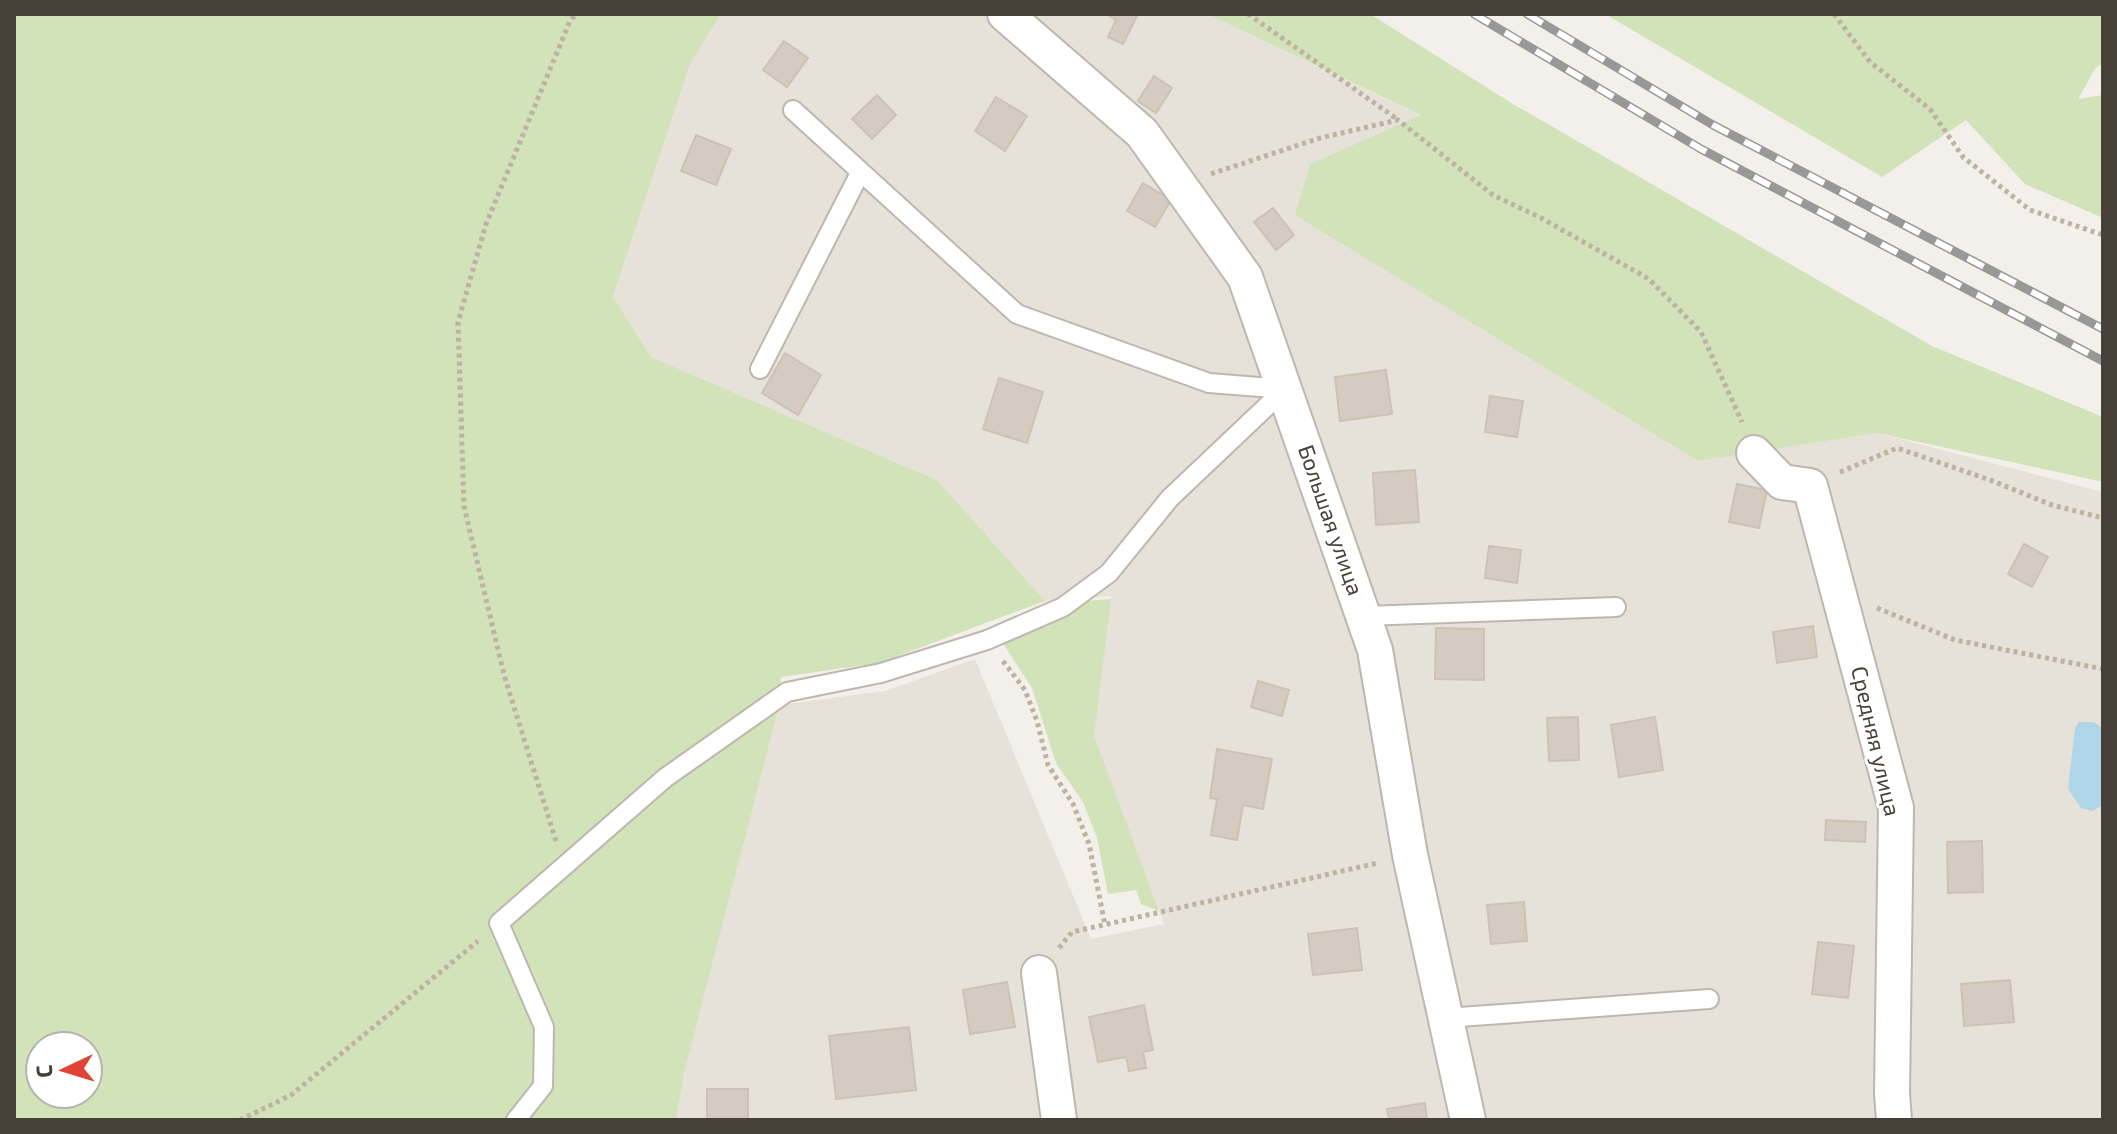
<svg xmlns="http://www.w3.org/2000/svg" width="2117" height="1134" font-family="'Exo 2',sans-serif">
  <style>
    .residential { fill: #e6e1d9 }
    .green { fill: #d2e2b9; fill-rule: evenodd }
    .water { fill: #afd5e8 }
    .building { fill: #d4cbc1; stroke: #cdc2b5; stroke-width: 2 }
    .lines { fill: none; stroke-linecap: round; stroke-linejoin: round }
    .service-casing { stroke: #beb7ae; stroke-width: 22 }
    .minor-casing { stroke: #beb7ae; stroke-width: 38 }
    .path { stroke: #beb2a1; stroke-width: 5; stroke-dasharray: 4 4; stroke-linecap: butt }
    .service { stroke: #fff; stroke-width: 18 }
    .minor { stroke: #fff; stroke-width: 34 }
    .rail-casing { stroke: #989898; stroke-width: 9 }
    .rail { stroke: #fff; stroke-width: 6; stroke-dasharray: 18; stroke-linecap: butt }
    .labels { text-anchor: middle; stroke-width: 6; stroke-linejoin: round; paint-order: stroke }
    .street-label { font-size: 22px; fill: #464039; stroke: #fff }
  </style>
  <rect width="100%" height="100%" fill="#f3f0eb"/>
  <path class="residential" d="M721 14H1207L1422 116 1310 164 1296 215 1698 461 1877 433 2103 492V1120H676L685 1069 779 705 885 691 975 659 1091 939 1164 924 1092 735 1111 596 1045 601 937 480 651 357 613 297 690 64Z"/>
  <g class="green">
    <path d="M14 14H721L690 64 613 297 651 357 937 480 1045 601 879 663 781 677 779 706 685 1069 676 1120H14ZM40 1046H88V1094H40Z"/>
    <path d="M1207 14H1370L1513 104 1932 346 2103 417V482L1877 433 1698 461 1295 215 1310 164 1421 115Z"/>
    <path d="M1605 14H2103V63L2095 69 2078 99 2103 95V218L2025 184 1966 120 1882 177Z"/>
    <path d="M1111 599 1094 736 1159 911 1141 904 1136 890 1108 894 1097 838 1083 802 1056 763 1032 688 998 636 1085 601Z"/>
  </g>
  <path class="water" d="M2079 722H2094L2103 729V805L2092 811 2081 808 2068 789 2075 728Z"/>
  <g class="building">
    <path d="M1138 14 1123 44 1108 37 1116 20 1106 14Z"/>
    <path d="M784 41 808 58 787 87 763 70Z"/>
    <path d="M1154 76 1172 88 1156 113 1138 101Z"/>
    <path d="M877 95 896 115 872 139 852 119Z"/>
    <path d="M996 97 1027 116 1005 151 975 131Z"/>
    <path d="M696 135 731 149 716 185 681 171Z"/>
    <path d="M1143 183 1171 200 1155 227 1127 211Z"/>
    <path d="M1273 208 1294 235 1276 250 1254 222Z"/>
    <path d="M785 353 821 375 798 415 762 393Z"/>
    <path d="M1386 370 1392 414 1340 421 1335 377Z"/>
    <path d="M999 378 1043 392 1027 443 983 429Z"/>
    <path d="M1490 396 1523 401 1517 437 1485 432Z"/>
    <path d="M1415 470 1419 522 1376 525 1373 473Z"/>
    <path d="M1737 484 1767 490 1759 528 1729 522Z"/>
    <path d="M2024 544 2048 557 2032 587 2008 574Z"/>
    <path d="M1489 546 1521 550 1517 583 1485 578Z"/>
    <path d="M1813 626 1817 657 1777 663 1773 632Z"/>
    <path d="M1436 628 1484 629V680L1435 679Z"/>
    <path d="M1258 681 1289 690 1282 716 1251 707Z"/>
    <path d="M1578 717 1579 760 1549 761 1547 718Z"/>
    <path d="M1655 717 1663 770 1619 777 1611 725Z"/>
    <path d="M1217 749 1272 759 1263 809 1243 805 1237 840 1211 835 1217 799 1210 798Z"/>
    <path d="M1826 820 1866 822 1865 842 1825 840Z"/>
    <path d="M1982 841 1983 892 1948 893 1947 842Z"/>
    <path d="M1524 902 1527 941 1491 944 1487 905Z"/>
    <path d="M1357 928 1362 970 1313 975 1308 934Z"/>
    <path d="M1818 942 1854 946 1848 998 1812 994Z"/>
    <path d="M2010 980 2014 1022 1964 1026 1961 984Z"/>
    <path d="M1007 982 1015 1027 970 1034 963 990Z"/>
    <path d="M1144 1005 1153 1050 1143 1052 1146 1068 1129 1071 1126 1057 1098 1062 1089 1017Z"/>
    <path d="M909 1027 916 1090 836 1099 829 1036Z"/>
    <rect x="707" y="1089" width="41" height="31"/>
    <path d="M1425 1103 1427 1120H1389L1387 1109Z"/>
  </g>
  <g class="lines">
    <defs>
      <g id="service">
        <path d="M793 110 1017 314 1209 383 1285 389"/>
        <path d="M760 369 860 173"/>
        <path d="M1364 616 1616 607"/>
        <path d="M1445 1018 1709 999"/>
        <path d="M516 1120 543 1086 544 1027 499 923 665 778 787 692 881 673 987 640 1063 607 1109 573 1170 498 1285 389"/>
      </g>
      <g id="minor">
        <path d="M1005 14 1142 133 1245 277 1375 650 1410 855 1468 1120"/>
        <path d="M1754 453 1782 482 1810 486 1896 808 1892 1093 1894 1120"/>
        <path d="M1039 973 1059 1120"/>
      </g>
    </defs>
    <use href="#service" class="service-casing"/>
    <use href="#minor" class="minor-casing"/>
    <g class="path">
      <path d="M1248 14 1397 119"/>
      <path d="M1834 14 1870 62 1930 109 1963 157 2030 210 2103 235"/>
      <path d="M1211 174 1320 138 1398 120 1493 195 1541 218 1649 279 1701 332 1742 422"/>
      <path d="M1840 472 1897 448 1990 480 2052 505 2103 518"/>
      <path d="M1877 608 1955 640 2103 669"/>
      <path d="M1003 661 1025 690 1037 721 1048 765 1073 804 1089 844 1105 925"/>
      <path d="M556 841 504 675 464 506 458 322 486 224 570 21 576 14"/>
      <path d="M1059 948 1072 932 1378 863"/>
      <path d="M240 1120 291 1095 478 941"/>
    </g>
    <use href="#service" class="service"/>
    <use href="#minor" class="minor"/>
    <defs>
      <g id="rail">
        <path d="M1474 14 1701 149 2103 361"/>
        <path d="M1527 14 1713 125 2103 329"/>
      </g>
    </defs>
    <use href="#rail" class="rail-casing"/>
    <use href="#rail" class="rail"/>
  </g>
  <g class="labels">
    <g class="street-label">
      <text transform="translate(1331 520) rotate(71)" y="8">Большая улица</text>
      <text transform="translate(1876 741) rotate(77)" y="8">Средняя улица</text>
    </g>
  </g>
  <rect width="2117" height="1134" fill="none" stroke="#464039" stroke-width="32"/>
  <g transform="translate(64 1070) rotate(266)"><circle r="38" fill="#ffffff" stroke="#b5b3b0" stroke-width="2"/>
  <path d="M0-6L14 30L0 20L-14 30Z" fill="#e04335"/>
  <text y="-12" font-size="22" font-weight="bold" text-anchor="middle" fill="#464039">С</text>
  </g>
</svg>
